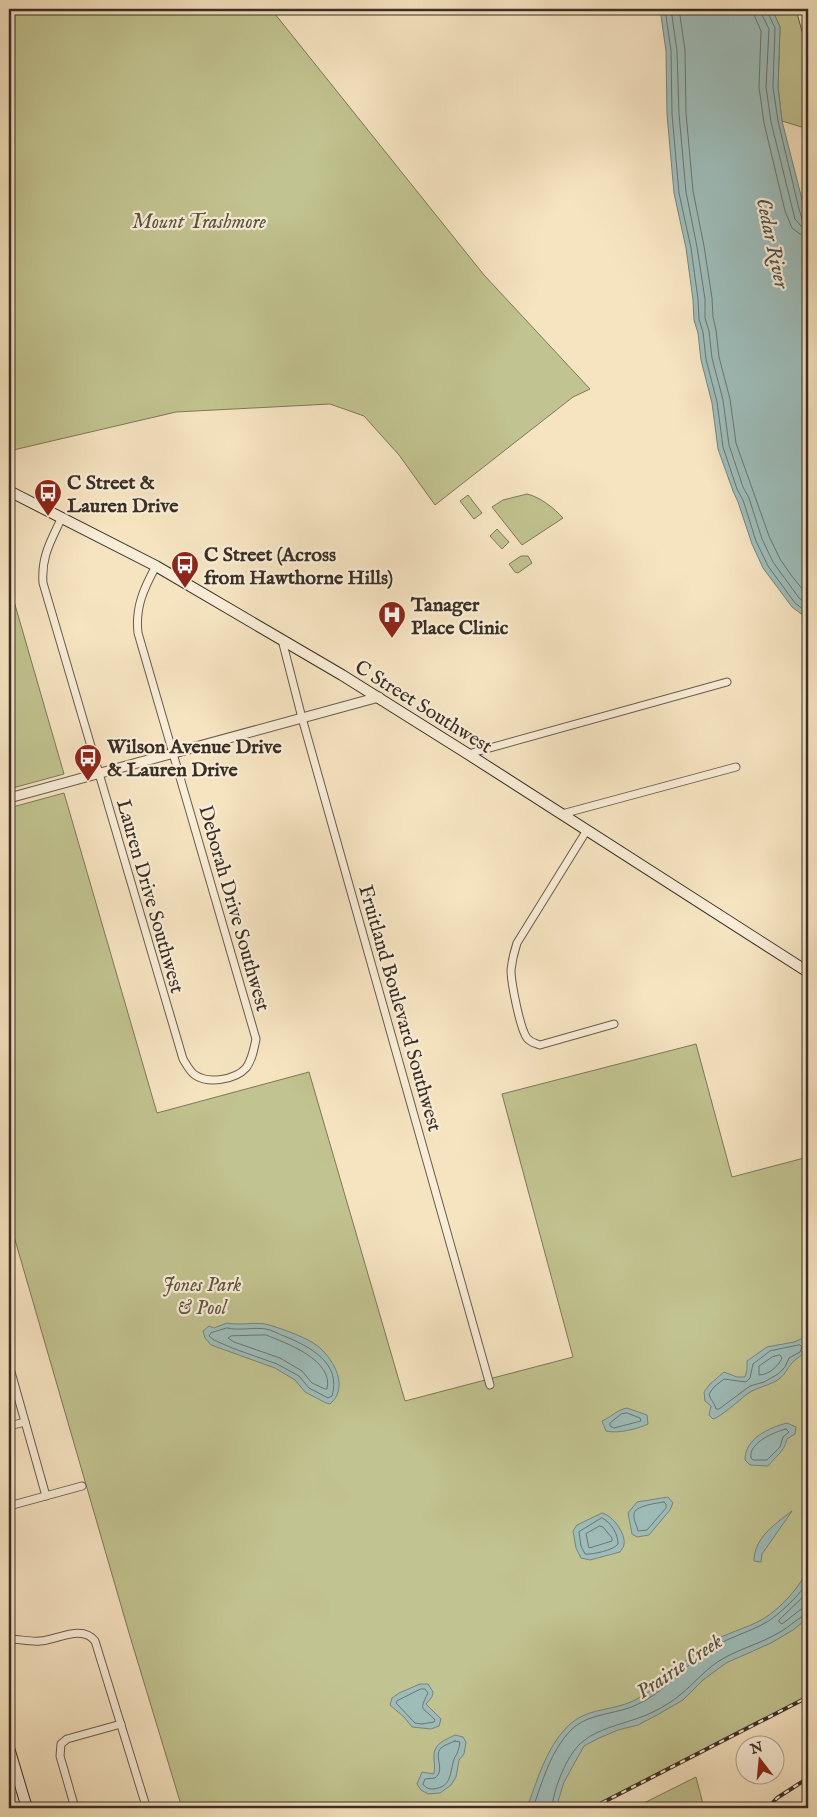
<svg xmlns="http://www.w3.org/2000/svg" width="817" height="1817" font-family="'IM FELL English',serif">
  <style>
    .green { fill: #c1c390; stroke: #7d785a }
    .water { fill: #9ebdba; stroke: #76847e }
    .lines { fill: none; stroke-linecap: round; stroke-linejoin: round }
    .shore { stroke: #6c7670; stroke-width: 1 }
    .minor-casing { stroke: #685c4c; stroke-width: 9 }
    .tertiary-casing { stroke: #685c4c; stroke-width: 11 }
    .secondary-casing { stroke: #392e25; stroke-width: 12 }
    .minor { stroke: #f9edd7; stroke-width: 7 }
    .tertiary { stroke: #f9edd7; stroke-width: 9 }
    .secondary { stroke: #f9edd7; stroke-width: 10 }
    .rail-casing { stroke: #392e25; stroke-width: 4 }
    .rail { stroke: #f9edd7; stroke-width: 2; stroke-dasharray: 5.5; stroke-linecap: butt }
    .labels { text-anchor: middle; stroke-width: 4.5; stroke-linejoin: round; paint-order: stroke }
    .park-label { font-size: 20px; font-style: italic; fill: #5b5340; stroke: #f9edd7 }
    .poi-label { font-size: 20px; font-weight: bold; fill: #392e25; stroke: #f9edd7; text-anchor: start }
    .street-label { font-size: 20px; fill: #392e25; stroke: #f9edd7 }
    .water-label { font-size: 21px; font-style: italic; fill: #52524a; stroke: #f9edd7 }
  </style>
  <rect width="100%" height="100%" fill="#f6e4c1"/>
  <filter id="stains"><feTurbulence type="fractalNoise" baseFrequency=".004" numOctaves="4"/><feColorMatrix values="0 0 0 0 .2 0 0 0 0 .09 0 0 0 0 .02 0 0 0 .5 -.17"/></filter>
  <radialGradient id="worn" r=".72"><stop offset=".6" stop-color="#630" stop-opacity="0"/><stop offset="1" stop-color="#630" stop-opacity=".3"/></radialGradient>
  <g class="green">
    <path d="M9 9H271L484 275 590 389 573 397 435 505 399 455 364 416 330 404 176 412 9 451Z"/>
    <path d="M772 9H808V129L782 121 778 87 780 27Z"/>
    <path d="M527 494C540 497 554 508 563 518L522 545 492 507 503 500Z"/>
    <path d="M468 495 482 513 474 519 460 501Z"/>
    <path d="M497 529 509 542 502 549 490 536Z"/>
    <path d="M521 556H528L532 563 518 573 515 572 509 564Z"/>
    <path d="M9 584 64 774 9 789Z"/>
    <path d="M64 793 157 1113 309 1072 405 1401 573 1357 502 1094 696 1044 732 1177 808 1157V1697L592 1808H182L129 1633 9 1219V808Z"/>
    <path d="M696 1777 704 1808H634Z"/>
  </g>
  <g class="water">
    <path d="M660 9H772L780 27 778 87 782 121 808 223V619L792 607 763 568 752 544 738 502 733 491 718 449 712 403 701 360 698 333 694 320 693 300 686 248 674 193 667 114 666 51Z"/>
    <path d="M227 1323C241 1326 257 1321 269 1325 283 1329 308 1338 319 1347 335 1361 349 1388 330 1404L326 1403 305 1392 295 1380 275 1368 211 1345 205 1338 203 1331 209 1326 214 1328Z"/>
    <path d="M808 1336C808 1357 806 1350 794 1361 788 1366 786 1374 779 1379 769 1386 757 1387 747 1394 740 1400 719 1418 713 1419L709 1415 711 1406 705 1401 704 1392 710 1384 724 1372 737 1377H745L747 1370V1361L767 1347 794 1342Z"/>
    <path d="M627 1408 647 1415 648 1424C637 1429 618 1434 606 1431L602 1421C611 1417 617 1410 627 1408Z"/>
    <path d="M787 1423 796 1427 795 1434 787 1439C784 1452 776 1456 768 1466L750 1465 745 1460C745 1438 769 1428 787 1423Z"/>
    <path d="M668 1497 673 1503 670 1510 649 1535 637 1537 632 1534 628 1513 637 1502Z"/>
    <path d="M792 1511 762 1554 761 1562 754 1561C754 1538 775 1524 792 1511Z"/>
    <path d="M602 1513C612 1515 626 1533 624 1545 623 1548 621 1550 620 1552L590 1560 581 1558 576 1548 573 1531 577 1525Z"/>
    <path d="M808 1569V1618L793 1630 771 1643 726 1663 703 1680 683 1700 657 1715 638 1725 618 1730 599 1738 584 1746 564 1782 556 1808H527C537 1781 546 1748 567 1727 587 1707 609 1712 633 1701 662 1688 681 1660 708 1644 725 1633 746 1629 763 1619 780 1609 800 1587 808 1569Z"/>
    <path d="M420 1684H428L433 1692 432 1697 426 1704 441 1719 439 1726 431 1729 412 1727 404 1717 390 1705 392 1698 399 1693Z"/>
    <path d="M455 1735 463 1737 466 1742 464 1754 459 1760 456 1777 451 1785 440 1793 428 1794 421 1790 417 1784 422 1772 434 1774C435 1767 434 1763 434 1757 433 1744 445 1740 455 1735Z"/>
  </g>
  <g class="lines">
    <g class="shore">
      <path d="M665 9 671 51 672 114 679 193 691 248 698 299 699 319 703 332 706 359 717 402 723 447 737 489 743 500 756 541 768 566 795 603 808 613"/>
      <path d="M671 9 677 51 679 114 686 192 697 247 705 299V318L709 331 712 358 723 400 729 445 743 487 749 498 762 539 773 562 799 598 808 605"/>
      <path d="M679 9 685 50 686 113 693 191 704 246 712 298 713 317 716 330 719 357 730 399 736 443 769 536 780 559 791 575 808 596"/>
      <path d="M753 9 755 17 761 31 759 87 764 123 785 211 792 228 800 234 808 235"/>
      <path d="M761 9 762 15 769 29 766 87 771 122 795 219 801 226 808 227"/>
      <path d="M767 9 768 13 775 28 773 87 778 121 799 209 802 219 808 221"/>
      <path d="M227 1328C240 1331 253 1327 266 1329 272 1330 278 1334 284 1336 309 1346 342 1363 332 1396L328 1398 309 1388 299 1376 277 1364 232 1348 214 1340 209 1336 211 1333Z"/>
      <path d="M266 1335C286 1343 334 1360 327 1389H325L312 1383 302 1371 280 1358 234 1342 228 1338 231 1336Z"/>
      <path d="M800 1345 802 1347 800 1352 789 1358 785 1367 778 1374 764 1382 750 1386 719 1409H716C715 1403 710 1400 709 1394L714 1387 724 1379 746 1382 750 1378 753 1364 770 1351Z"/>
      <path d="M780 1355 782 1358C778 1367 768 1375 759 1375V1366L772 1357Z"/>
      <path d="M627 1413 640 1418 641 1421 614 1428 610 1426V1423L621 1414Z"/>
      <path d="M786 1429 789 1432 783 1437 780 1447 767 1460H753L751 1458C748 1443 774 1432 786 1429Z"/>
      <path d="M664 1502 666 1504V1508L647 1530 638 1531C637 1526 633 1519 634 1514 634 1506 657 1503 664 1502Z"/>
      <path d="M602 1518C611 1522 618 1534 618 1544 614 1550 592 1555 585 1554L581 1546 579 1532Z"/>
      <path d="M600 1526 603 1527 612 1538V1541L589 1548 586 1534Z"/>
      <path d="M808 1592 779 1620V1622L782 1624 800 1610 808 1608"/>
      <path d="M421 1689H425L428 1693C418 1713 423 1706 435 1720L434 1722 422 1724 415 1723 396 1703 397 1701Z"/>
      <path d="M455 1741 460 1742C459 1749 458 1752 455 1757 449 1770 454 1787 433 1789 428 1789 426 1788 423 1784L425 1779 435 1778C446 1770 433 1756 441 1748 444 1745 451 1743 455 1741Z"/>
      <path d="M533 1808C542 1782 551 1750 571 1730 589 1713 612 1715 634 1706 664 1694 683 1666 710 1649 727 1638 747 1633 765 1623 778 1616 802 1593 808 1581"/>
      <path d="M552 1808C553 1790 567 1755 581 1743 599 1726 633 1723 655 1711 663 1707 673 1701 680 1695 695 1683 707 1667 724 1658 742 1648 762 1643 780 1632 788 1628 801 1615 808 1614"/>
    </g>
    <defs>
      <g id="minor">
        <path d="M62 517C51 541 41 556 43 583L183 1059C186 1064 190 1072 195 1075 208 1084 235 1080 246 1068 252 1060 254 1049 256 1039L138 633C135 607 144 588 156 566"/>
        <path d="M282 640 302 718 490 1385"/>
        <path d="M468 754 727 682"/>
        <path d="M562 814 736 767"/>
        <path d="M587 830 517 943C514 952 512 961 511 970 511 982 520 1029 527 1038 531 1043 535 1043 540 1045L614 1024"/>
        <path d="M9 1365 46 1496"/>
        <path d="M9 1426 25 1422"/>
        <path d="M9 1506 82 1486"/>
        <path d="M9 1639C19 1639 30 1642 40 1641 57 1640 82 1624 95 1641L146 1806 139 1808"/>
        <path d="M75 1808 60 1756 61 1744 67 1739 121 1724"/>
      </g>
      <g id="tertiary">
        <path d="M801 9 808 34"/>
        <path d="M9 798 379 697"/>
      </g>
      <g id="secondary">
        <path d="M9 491 156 566 342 675 468 754 808 972"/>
        <path d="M9 1748 27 1808"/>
      </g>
    </defs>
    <use href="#minor" class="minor-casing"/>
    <use href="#tertiary" class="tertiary-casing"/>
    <use href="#secondary" class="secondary-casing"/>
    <use href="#minor" class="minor"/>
    <use href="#tertiary" class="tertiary"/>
    <use href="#secondary" class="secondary"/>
    <defs>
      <g id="rail">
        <path d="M592 1808 808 1697"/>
        <path d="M768 1808 777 1798 808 1778"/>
        <path d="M806 1808 808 1807"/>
      </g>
    </defs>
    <use href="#rail" class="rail-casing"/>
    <use href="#rail" class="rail"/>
  </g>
  <defs>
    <symbol id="bus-pin" viewBox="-11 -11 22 30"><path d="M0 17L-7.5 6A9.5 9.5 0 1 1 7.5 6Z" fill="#8f2418" stroke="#f9edd7"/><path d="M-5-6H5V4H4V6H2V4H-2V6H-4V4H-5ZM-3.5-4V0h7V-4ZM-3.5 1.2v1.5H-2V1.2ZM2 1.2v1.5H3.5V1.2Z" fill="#fff"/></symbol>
    <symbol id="hospital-pin" viewBox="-11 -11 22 30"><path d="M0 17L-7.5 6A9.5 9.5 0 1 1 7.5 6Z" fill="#8f2418" stroke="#f9edd7"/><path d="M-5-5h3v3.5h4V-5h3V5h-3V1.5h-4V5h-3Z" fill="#fff"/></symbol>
  </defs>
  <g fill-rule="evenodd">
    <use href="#bus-pin" x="32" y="477" width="32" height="43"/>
    <use href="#bus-pin" x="169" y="549" width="32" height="43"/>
    <use href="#hospital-pin" x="376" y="599" width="32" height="43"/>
    <use href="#bus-pin" x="72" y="742" width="32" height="43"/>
  </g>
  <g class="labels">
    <g class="park-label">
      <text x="199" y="228">Mount Trashmore</text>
      <text x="202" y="1291">Jones Park<tspan x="202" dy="23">&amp; Pool</tspan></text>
    </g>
    <g class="poi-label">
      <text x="67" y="489">C Street &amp;<tspan x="67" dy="23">Lauren Drive</tspan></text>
      <text x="204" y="561">C Street (Across<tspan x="204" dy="23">from Hawthorne Hills)</tspan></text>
      <text x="411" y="611">Tanager<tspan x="411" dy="23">Place Clinic</tspan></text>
      <text x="107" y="753">Wilson Avenue Drive<tspan x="107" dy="23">&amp; Lauren Drive</tspan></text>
    </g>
    <g class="street-label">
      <text transform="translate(424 706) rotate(32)" y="7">C Street Southwest</text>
      <text transform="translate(151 896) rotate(74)" y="7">Lauren Drive Southwest</text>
      <text transform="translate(235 908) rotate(74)" y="7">Deborah Drive Southwest</text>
      <text transform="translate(401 1008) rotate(74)" y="7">Fruitland Boulevard Southwest</text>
    </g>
    <g class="water-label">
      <text transform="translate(773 243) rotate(78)" y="7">Cedar River</text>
      <text transform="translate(679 1666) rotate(-34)" y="7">Prairie Creek</text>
    </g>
  </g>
  <rect width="817" height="1817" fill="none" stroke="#f6e4c1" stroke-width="30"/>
  <rect x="10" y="10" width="797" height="1797" fill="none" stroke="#392e25" stroke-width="2.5"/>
  <rect x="15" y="15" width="787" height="1787" fill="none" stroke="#392e25"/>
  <g transform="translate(760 1760) rotate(344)"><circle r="24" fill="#f9edd7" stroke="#aca190"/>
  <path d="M0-4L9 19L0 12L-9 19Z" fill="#8f2418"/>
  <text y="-8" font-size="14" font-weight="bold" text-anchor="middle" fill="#392e25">N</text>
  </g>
  <rect width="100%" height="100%" filter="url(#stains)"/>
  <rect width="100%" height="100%" fill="url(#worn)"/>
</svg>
